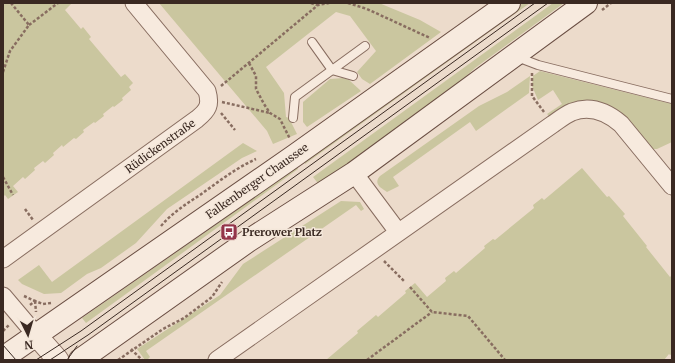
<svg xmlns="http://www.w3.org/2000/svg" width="675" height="363" font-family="Merriweather,serif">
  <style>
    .green { fill: #cac69f }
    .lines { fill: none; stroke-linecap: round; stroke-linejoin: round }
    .service-casing { stroke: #886d60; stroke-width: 10 }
    .minor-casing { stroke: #886d60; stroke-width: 19 }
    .tertiary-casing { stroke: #886d60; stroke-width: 23 }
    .secondary-casing { stroke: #6a4e43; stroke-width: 24 }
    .path { stroke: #886d60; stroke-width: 2.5; stroke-dasharray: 3 2; stroke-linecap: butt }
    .service { stroke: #f7eade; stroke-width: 8 }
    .minor { stroke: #f7eade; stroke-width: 17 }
    .tertiary { stroke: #f7eade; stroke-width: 21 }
    .secondary { stroke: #f7eade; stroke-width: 22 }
    .tram { stroke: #3a2922; stroke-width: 1 }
    .labels { text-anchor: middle; stroke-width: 3; stroke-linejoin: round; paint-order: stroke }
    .street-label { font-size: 11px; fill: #3a2922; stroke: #f4e7da }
    .poi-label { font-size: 11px; font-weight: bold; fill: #3a2922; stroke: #f4e7da; text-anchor: start }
  </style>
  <rect width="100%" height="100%" fill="#ecdbcb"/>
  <g class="green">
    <path d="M3 3H72L65 10 81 29 83 27 91 37 89 39 121 77 125 74 133 83 129 87 131 90 122 98 123 100 114 107 113 106 103 114 104 116 95 123 94 122 83 130 84 132 76 139 74 138 63 147 62 145 53 153 54 155 45 163 43 161 34 168 35 170 25 179 23 177 13 186 18 192 8 199 5 195 3 197Z"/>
    <path d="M159 3H379L420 20 441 32 370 84 362 79 357 72 376 51 350 16 336 12 266 67 284 93 286 117 289 118 297 134 273 144 267 131Z"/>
    <path d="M523 3H530L305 164 303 160Z"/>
    <path d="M553 3H564L475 68 436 105 320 186 313 177Z"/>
    <path d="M540 71 672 104V142L657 149H652L620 114 554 118 549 116 547 114 562 104 553 90 538 100 532 86 533 76Z"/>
    <path d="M530 76 529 93 476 131 470 122 393 177 399 186 387 192C381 188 373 184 380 176L479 106 507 92Z"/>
    <path d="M343 78 349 80 361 91 307 127 303 122V102L330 79Z"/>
    <path d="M243 143 257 151 242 158 167 209 136 243 101 268 87 274 61 293 44 294 22 284 18 280 39 265 52 282Z"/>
    <path d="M296 165 298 169 86 323 82 318 224 219 264 187Z"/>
    <path d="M582 168 607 197 609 196 625 214 623 216 647 246 646 247 670 277 672 275V354L670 355 669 354 664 360H326L358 333 357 331 376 315 378 317 406 293 405 291 415 283 427 297 446 281 445 278 454 271 456 273 485 248 484 246 493 239 495 240 534 208 533 205 542 198 544 200Z"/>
    <path d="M341 201 360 202 364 209 361 211 356 205 146 351 150 357 147 360H145L137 349 220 295 243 264Z"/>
  </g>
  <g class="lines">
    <defs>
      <g id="service">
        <path d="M312 42 332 70 353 76"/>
        <path d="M517 57 538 65 672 99"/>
        <path d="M293 118 295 97 365 46"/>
      </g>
      <g id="minor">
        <path d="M354 173 398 232"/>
        <path d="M3 259 197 119C208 110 211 105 207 91L134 3"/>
        <path d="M3 296 36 335"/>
        <path d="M217 360 553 124C559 120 565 115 572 112 590 105 607 112 621 124L672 186"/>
      </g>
      <path id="tertiary" d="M36 335 58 360"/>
      <g id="secondary">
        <path d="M3 358 294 156 509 3"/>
        <path d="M80 360 248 241 354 173 586 3"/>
      </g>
    </defs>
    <use href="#service" class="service-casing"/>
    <use href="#minor" class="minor-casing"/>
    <use href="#tertiary" class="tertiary-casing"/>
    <use href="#secondary" class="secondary-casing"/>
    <g class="path">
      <path d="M311 3 317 5"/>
      <path d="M348 3 367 9 430 38"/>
      <path d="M602 10 611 3"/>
      <path d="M29 25 58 3"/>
      <path d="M249 63 256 76V89L264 104 270 113 280 119 290 139"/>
      <path d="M3 72 10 51 29 25 11 3"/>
      <path d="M532 73V96L544 112"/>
      <path d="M221 86 318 5 329 3"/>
      <path d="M222 102 270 113"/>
      <path d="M221 113 235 130"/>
      <path d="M3 177 13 195"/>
      <path d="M25 209 33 220"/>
      <path d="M161 226C172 213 186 204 200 195 218 182 236 168 256 159"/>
      <path d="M384 261 405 282"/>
      <path d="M410 287 432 312 468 316 505 360"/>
      <path d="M24 296 35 301"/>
      <path d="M35 301 36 312"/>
      <path d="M30 305 35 301 43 304 51 303"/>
      <path d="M3 331 9 325"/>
      <path d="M131 349 142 360"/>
      <path d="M118 360 163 329 184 318 212 297 222 282"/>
      <path d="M367 360 432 312"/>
    </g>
    <use href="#service" class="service"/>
    <use href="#minor" class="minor"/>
    <use href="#tertiary" class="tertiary"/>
    <use href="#secondary" class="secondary"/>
    <g class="tram">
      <path d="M3 345 16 360"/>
      <path d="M3 358 5 360"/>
      <path d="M36 360 81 331 535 3"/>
      <path d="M50 360 88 335 548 3"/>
      <path d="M67 360 77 346"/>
    </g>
  </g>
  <defs>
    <symbol id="bus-square" viewBox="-11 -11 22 22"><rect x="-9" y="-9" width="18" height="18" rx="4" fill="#933449" stroke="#f4e7da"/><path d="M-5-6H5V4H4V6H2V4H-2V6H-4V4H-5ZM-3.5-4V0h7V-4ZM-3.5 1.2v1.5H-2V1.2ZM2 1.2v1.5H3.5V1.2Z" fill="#fff"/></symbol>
  </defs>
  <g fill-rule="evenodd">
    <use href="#bus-square" x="219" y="222" width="20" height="20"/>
  </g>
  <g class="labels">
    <g class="street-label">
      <text transform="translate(160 146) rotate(-36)" y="4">Rüdickenstraße</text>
      <text transform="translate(257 181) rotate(-35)" y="4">Falkenberger Chaussee</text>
    </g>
    <g class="poi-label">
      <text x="242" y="236">Prerower Platz</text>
    </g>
  </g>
  <rect width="675" height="363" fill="none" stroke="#3a2922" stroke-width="8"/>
  <g transform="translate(28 335) rotate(175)" stroke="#f4e7da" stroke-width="3" paint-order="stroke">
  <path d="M0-3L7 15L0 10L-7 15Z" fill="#3a2922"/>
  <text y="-6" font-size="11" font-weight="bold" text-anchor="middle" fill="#3a2922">N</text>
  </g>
</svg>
